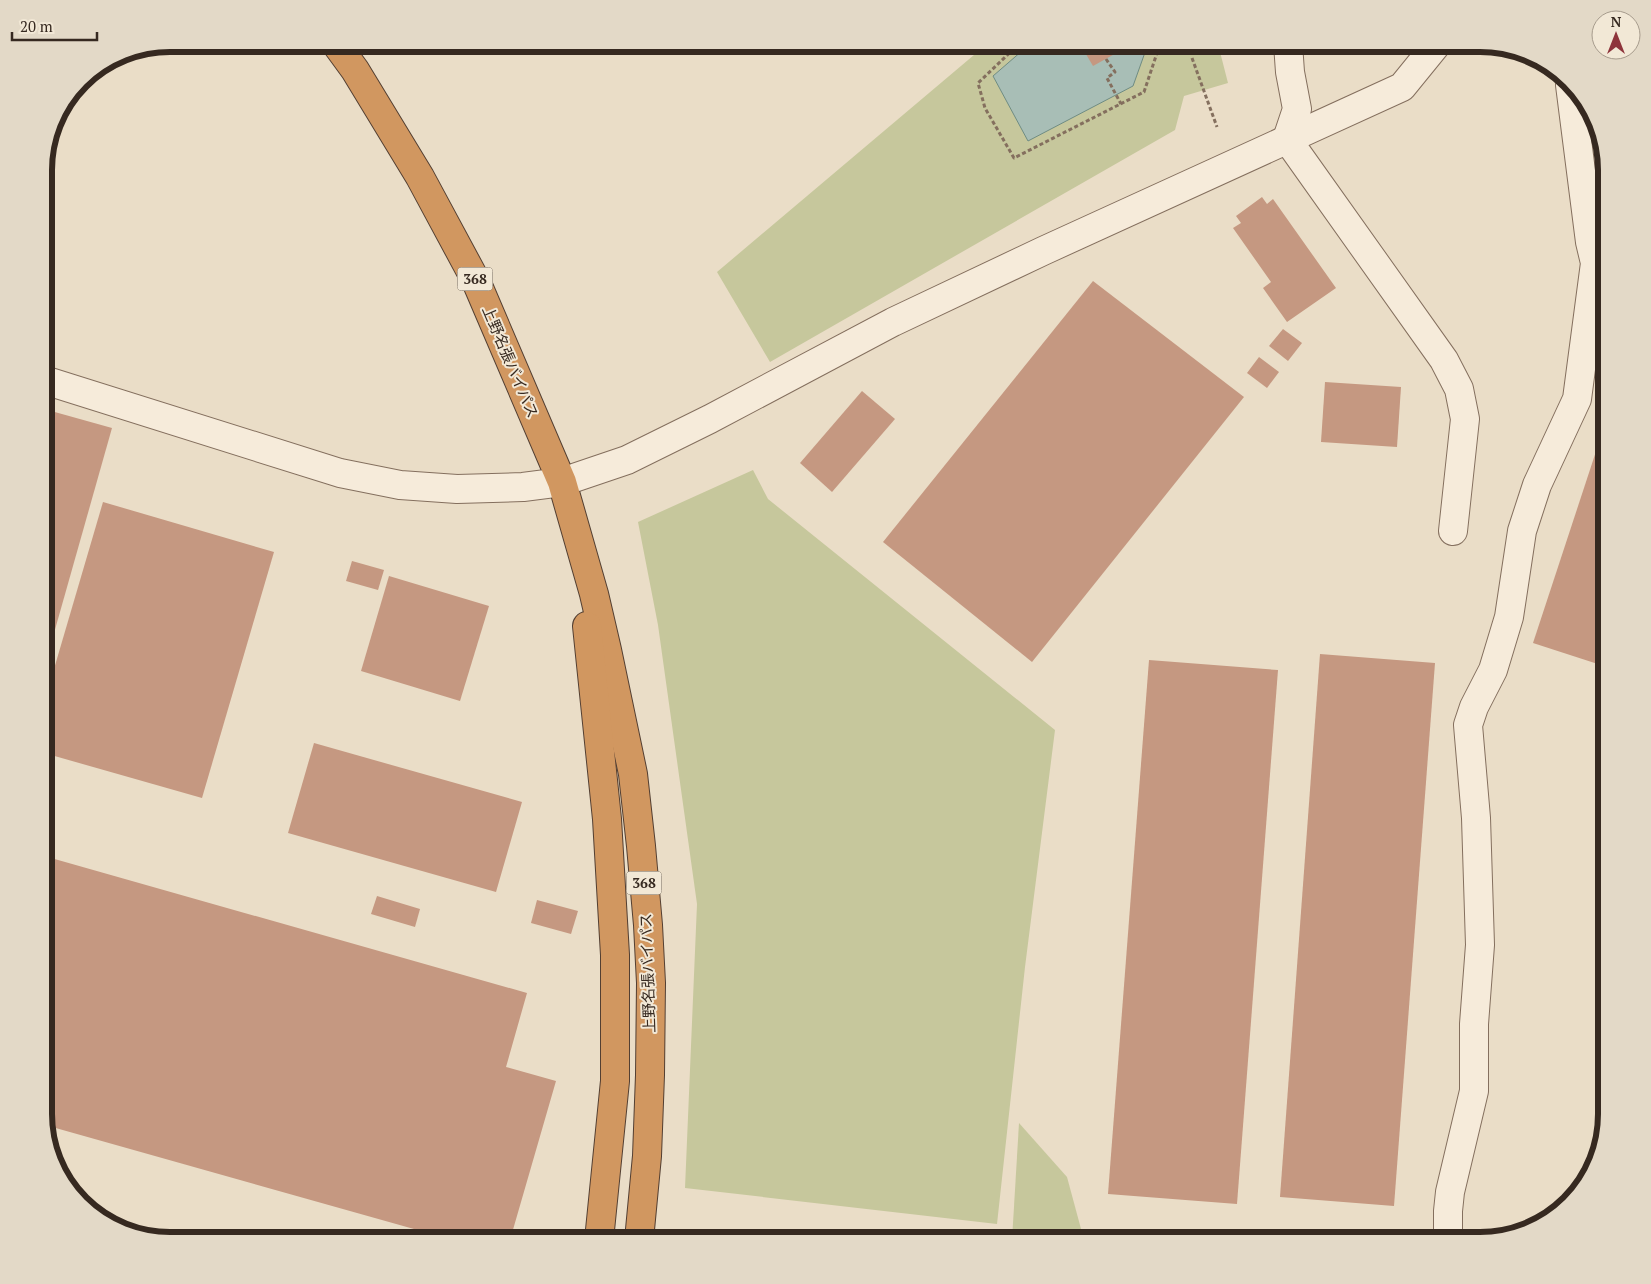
<svg xmlns="http://www.w3.org/2000/svg" width="1651" height="1284" font-family="'PT Serif','Noto Sans JP',serif">
  <style>
    .green { fill: #c6c79c }
    .water { fill: #a8beb6; stroke: #6f8c83 }
    .building { fill: #c59881 }
    .lines { fill: none; stroke-linecap: round; stroke-linejoin: round }
    .minor-casing { stroke: #846f5e; stroke-width: 30 }
    .highway-casing { stroke: #533f32; stroke-width: 30 }
    .path { stroke: #846f5e; stroke-width: 3; stroke-dasharray: 4 2.5; stroke-linecap: butt }
    .minor { stroke: #f6ebda; stroke-width: 28 }
    .highway { stroke: #d19760; stroke-width: 28 }
    .labels { text-anchor: middle; stroke-width: 4; stroke-linejoin: round; paint-order: stroke }
    .shield { fill: #f2e8d6; stroke: #6e6257; stroke-width: 1 }
    .shield-label { font-size: 14px; font-weight: bold; fill: #362920 }
    .street-label { font-size: 15px; fill: #362920; stroke: #f2e8d6 }
    .rim { fill: none; stroke: #362920; stroke-width: 6 }
  </style>
  <rect width="100%" height="100%" fill="#eaddc7"/>
  <g class="green">
    <path d="M987 44H1218L1228 83 1184 96 1175 130 770 362 717 272Z"/>
    <path d="M753 470 768 499 1055 730 1025 967 997 1224 685 1188 697 904 658 625 638 522Z"/>
    <path d="M1019 1123 1067 1177 1084 1240H1012Z"/>
  </g>
  <path class="water" d="M1030 44H1148L1133 86 1028 141 993 76Z"/>
  <g class="building">
    <path d="M1080 44H1116L1120 51 1093 66Z"/>
    <path d="M1262 197 1267 204 1273 199 1336 288 1287 322 1263 288 1271 282 1233 228 1241 223 1236 216Z"/>
    <path d="M1093 281 1244 397 1032 662 883 542Z"/>
    <path d="M1283 329 1302 343 1288 361 1269 346Z"/>
    <path d="M1259 357 1279 372 1267 388 1247 373Z"/>
    <path d="M1325 382 1401 387 1397 447 1321 442Z"/>
    <path d="M862 391 895 419 832 492 800 463Z"/>
    <path d="M44 409 112 428 45 665H44Z"/>
    <path d="M1607 418V667L1533 643Z"/>
    <path d="M103 502 274 552 202 798 44 753V703Z"/>
    <path d="M352 561 384 570 378 590 346 581Z"/>
    <path d="M389 576 489 606 460 701 361 671Z"/>
    <path d="M1320 654 1435 663 1394 1206 1280 1197Z"/>
    <path d="M1149 660 1278 670 1237 1204 1108 1194Z"/>
    <path d="M314 743 522 802 496 892 288 833Z"/>
    <path d="M44 856 527 993 506 1067 556 1081 510 1240H453L45 1125Z"/>
    <path d="M377 896 420 909 415 927 371 914Z"/>
    <path d="M537 900 578 911 571 934 531 923Z"/>
  </g>
  <g class="lines">
    <defs>
      <g id="minor">
        <path d="M1287 139 1444 360 1459 389 1465 419 1453 531"/>
        <path d="M1287 139 1297 109 1290 72 1288 44"/>
        <path d="M44 380 340 473 400 485 457 489 523 487 562 482 627 460 710 419 893 322 1043 251 1402 87 1437 44"/>
        <path d="M1448 1240V1211L1450 1192 1474 1091V1024L1480 945 1476 818 1468 725 1474 707 1493 670 1509 617 1522 531 1537 485 1577 399 1595 263 1590 242 1570 85"/>
      </g>
      <g id="highway">
        <path d="M336 44 355 70 420 177 476 281 562 482 594 594 607 650 633 774 641 846 648 925 651 983 650 1075 647 1156 639 1240"/>
        <path d="M587 626 607 819 615 955V1081L599 1240"/>
      </g>
    </defs>
    <use href="#minor" class="minor-casing"/>
    <use href="#highway" class="highway-casing"/>
    <g class="path">
      <path d="M1019 44 978 83 985 108 1014 158 1144 92 1160 44"/>
      <path d="M1192 58 1217 127"/>
      <path d="M1106 59 1115 72 1107 78 1121 104"/>
    </g>
    <use href="#minor" class="minor"/>
    <use href="#highway" class="highway"/>
  </g>
  <g class="labels">
    <g class="shield">
      <rect x="457.5" y="267.5" width="35" height="23" rx="4"/>
      <rect x="626.5" y="871.5" width="35" height="23" rx="4"/>
    </g>
    <g class="shield-label">
      <text x="475" y="284">368</text>
      <text x="644" y="888">368</text>
    </g>
    <g class="street-label">
      <text transform="translate(510 362) rotate(67)" y="5">上野名張バイパス</text>
      <text transform="translate(648 973) rotate(-92)" y="5">上野名張バイパス</text>
    </g>
  </g>
  <path d="M0 0H1651V1284H0ZM170 52H1480A118 118 0 0 1 1598 170V1114A118 118 0 0 1 1480 1232H170A118 118 0 0 1 52 1114V170A118 118 0 0 1 170 52Z" fill="#e3d9c7" fill-rule="evenodd"/>
  <path class="rim" d="M170 52H1480A118 118 0 0 1 1598 170V1114A118 118 0 0 1 1480 1232H170A118 118 0 0 1 52 1114V170A118 118 0 0 1 170 52Z"/>
  <g transform="translate(1616 35)"><circle r="24" fill="#f2e8d6" stroke="#a79c8d"/>
  <path d="M0-4L9 19L0 12L-9 19Z" fill="#8e343b"/>
  <text y="-8" font-size="14" font-weight="bold" text-anchor="middle" fill="#362920">N</text>
  </g>
  <path d="M12 32v8h85v-8" fill="none" stroke="#362920" stroke-width="2.5"/>
  <text x="20" y="32" font-size="15" fill="#362920" stroke="#f2e8d6" stroke-width="4" paint-order="stroke">20 m</text>
</svg>
